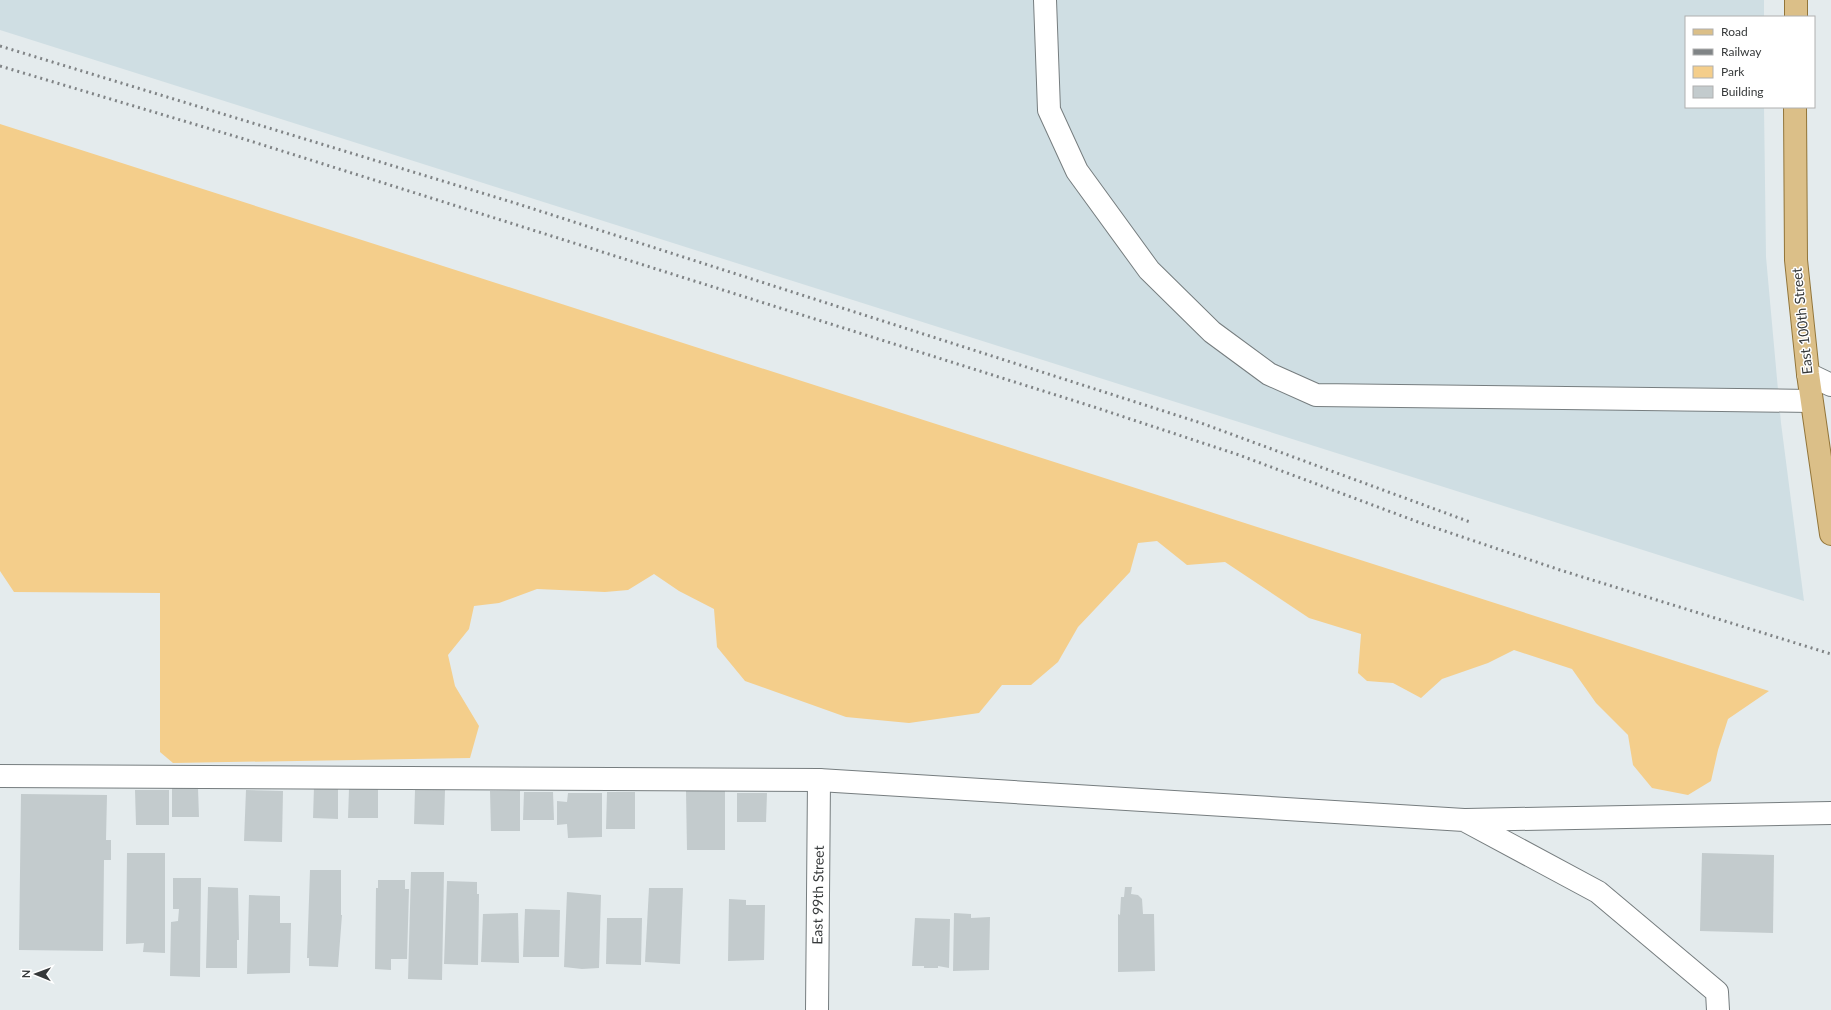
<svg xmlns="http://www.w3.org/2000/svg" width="1831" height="1010" font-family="Lato,sans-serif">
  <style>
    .built { fill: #cfdee3 }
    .green { fill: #f4ce8b }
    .building { fill: #c3cbcd }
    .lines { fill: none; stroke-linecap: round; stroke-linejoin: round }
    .minor-casing { stroke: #767d7f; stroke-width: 24 }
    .major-casing { stroke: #927539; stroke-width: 24 }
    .minor { stroke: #fff; stroke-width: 22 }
    .major { stroke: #dbbf88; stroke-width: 22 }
    .rail { stroke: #808486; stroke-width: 3; stroke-dasharray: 2 4; stroke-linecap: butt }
    .labels { text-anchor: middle; stroke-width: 3; stroke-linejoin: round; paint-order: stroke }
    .street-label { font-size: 14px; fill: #36393a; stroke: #fff }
  </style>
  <rect width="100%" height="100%" fill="#e4ebed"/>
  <path class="built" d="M0 0H1764V17H1686V107H1764L1766 257 1781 423 1804 601 0 30Z"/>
  <path class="green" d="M0 124 1769 691 1728 719 1718 750 1711 781 1688 795 1652 788 1633 765 1628 735 1596 703 1572 669 1514 650 1488 663 1442 679 1421 698 1393 683 1367 681 1358 673 1361 634 1309 618 1225 562 1187 565 1157 541 1138 543 1130 572 1078 627 1058 662 1031 685H1002L979 713 909 723 846 717 745 681 717 647 714 609 679 591 654 574 628 590 605 592 537 589 499 603 474 606 469 629 448 655 455 686 479 726 470 758 173 763 160 752V593L14 592 0 571Z"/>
  <g class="building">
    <path d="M314 786 338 787V819L313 818Z"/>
    <path d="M172 788H198L199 817H172Z"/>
    <path d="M349 789H378V818H348Z"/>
    <path d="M135 790H169V825H136Z"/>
    <path d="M246 790 283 791 282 842 244 841Z"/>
    <path d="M415 790H445L444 825 414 824Z"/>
    <path d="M490 791H520V831H491Z"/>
    <path d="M686 791H725V850H687Z"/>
    <path d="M524 792H553L554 820H523Z"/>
    <path d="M607 792H635V829H606Z"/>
    <path d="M568 793H602V837L568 838 567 824 557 825V801L567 802Z"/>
    <path d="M737 793H767L766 822H737Z"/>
    <path d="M21 794 107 795 106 840H111V860H104L103 951 19 950Z"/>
    <path d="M127 853H165V953L143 952 144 943 126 944Z"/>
    <path d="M1702 853 1774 855 1773 933 1700 931Z"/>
    <path d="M310 870H341V915H342L338 967 309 966V958H307Z"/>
    <path d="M411 872H444L442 980 408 979Z"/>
    <path d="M173 878H201L200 977 170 976 171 922 178 921 179 909H173Z"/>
    <path d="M378 880H405V889H409L407 959H391V970L375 969 376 888H378Z"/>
    <path d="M447 881 477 882V894H479L478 965 444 964Z"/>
    <path d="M208 887 238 888 239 940H237V968H206Z"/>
    <path d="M1125 887H1132L1131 894 1138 895 1142 899 1143 914H1154L1155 971 1118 972V914L1120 915 1121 897H1124Z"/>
    <path d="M649 888H683L680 964 645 962Z"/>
    <path d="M567 892 601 895 599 968 582 969 564 967Z"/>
    <path d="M249 895 280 896V923H291L290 973 247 974Z"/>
    <path d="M729 899 746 900V905H765L764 960 728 961Z"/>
    <path d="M525 909 560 910 559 957H523Z"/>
    <path d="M518 913 519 963 481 962 483 914Z"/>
    <path d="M954 913 971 914V918L990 917 989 970 953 971Z"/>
    <path d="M607 918H642L641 965 606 964Z"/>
    <path d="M915 918 950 919 949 968 938 966V968H924V966H912Z"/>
  </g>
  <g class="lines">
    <defs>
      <g id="minor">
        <path d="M1045 0 1049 110 1077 171 1149 270 1212 332 1269 374 1316 395 1811 401"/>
        <path d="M1808 374 1831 385"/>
        <path d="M0 776 819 780 1464 820 1598 892 1717 992 1718 1010"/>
        <path d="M1466 820 1831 813"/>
        <path d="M817 1010 819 780"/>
      </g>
      <g id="major">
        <path d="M1796 17V0"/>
        <path d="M1795 107 1796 260 1808 374 1831 534"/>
      </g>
    </defs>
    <use href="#minor" class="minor-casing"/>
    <use href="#major" class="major-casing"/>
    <use href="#minor" class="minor"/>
    <use href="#major" class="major"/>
    <g class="rail">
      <path d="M0 46 518 204 1201 423 1470 522"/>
      <path d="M0 66 244 139 1094 407 1239 455 1418 522 1560 570 1831 654"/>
    </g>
  </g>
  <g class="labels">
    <g class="street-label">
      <text transform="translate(1802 321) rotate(-96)" y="5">East 100th Street</text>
      <text transform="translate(818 895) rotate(-89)" y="5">East 99th Street</text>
    </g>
  </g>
  <rect x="1685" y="16" width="130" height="92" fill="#ffffff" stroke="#afb0b0"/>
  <rect x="1693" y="29" width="20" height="6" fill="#dbbf88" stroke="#afb0b0"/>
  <text x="1721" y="36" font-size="12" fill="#36393a">Road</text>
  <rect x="1693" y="49" width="20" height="6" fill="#808486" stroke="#afb0b0"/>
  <text x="1721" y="56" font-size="12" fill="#36393a">Railway</text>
  <rect x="1693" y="66" width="20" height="12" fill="#f4ce8b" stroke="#afb0b0"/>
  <text x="1721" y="76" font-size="12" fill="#36393a">Park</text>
  <rect x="1693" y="86" width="20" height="12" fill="#c3cbcd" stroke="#afb0b0"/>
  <text x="1721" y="96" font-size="12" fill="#36393a">Building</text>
  <g transform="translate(36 974) rotate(271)" stroke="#ffffff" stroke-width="3" paint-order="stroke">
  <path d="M0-3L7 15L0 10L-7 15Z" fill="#36393a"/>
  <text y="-6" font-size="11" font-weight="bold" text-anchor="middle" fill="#36393a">N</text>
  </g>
</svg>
